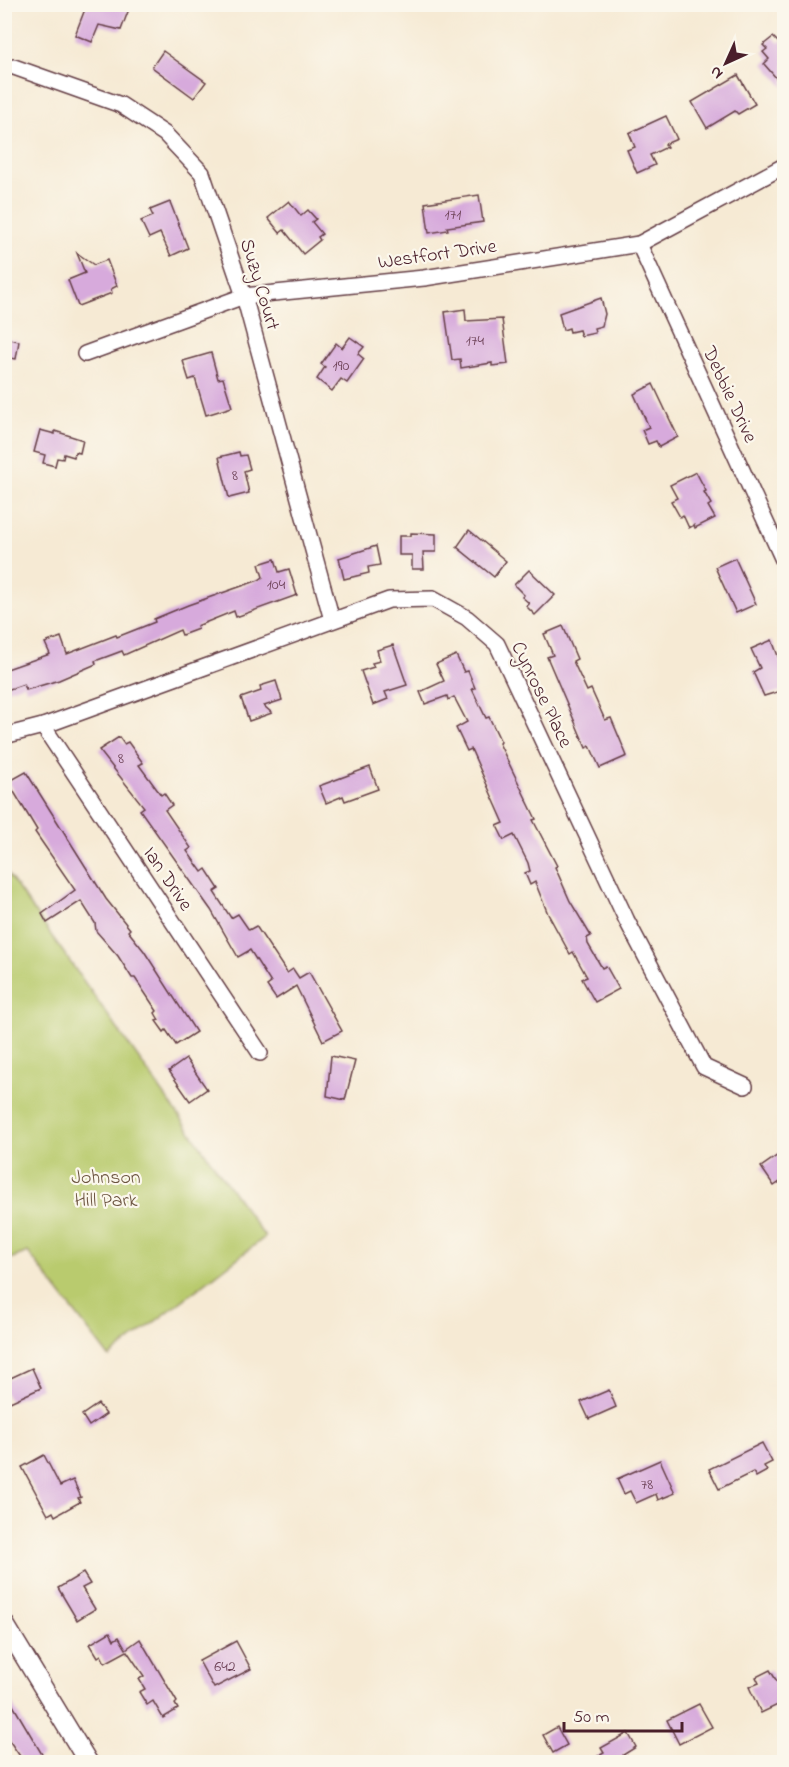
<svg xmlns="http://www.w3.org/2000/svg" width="789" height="1767" font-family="'Indie Flower',sans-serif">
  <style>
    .green { fill: #b9cb6e; stroke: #82754c; stroke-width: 1.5 }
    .building { fill: #d7aadc }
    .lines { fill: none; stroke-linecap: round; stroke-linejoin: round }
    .minor-casing { stroke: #643d44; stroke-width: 18 }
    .tertiary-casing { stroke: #643d44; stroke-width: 21 }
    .minor { stroke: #fff; stroke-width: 15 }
    .tertiary { stroke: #fff; stroke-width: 18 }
    .labels { text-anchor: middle; stroke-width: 4.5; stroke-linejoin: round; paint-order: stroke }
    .number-label { font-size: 16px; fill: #6d4257 }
    .street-label { font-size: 20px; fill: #4a1f2b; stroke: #fbf7ec }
    .park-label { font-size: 20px; fill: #6b533f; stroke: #fbf7ec }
  </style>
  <rect width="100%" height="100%" fill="#fbf7ec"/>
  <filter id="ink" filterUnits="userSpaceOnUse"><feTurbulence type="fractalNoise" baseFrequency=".0167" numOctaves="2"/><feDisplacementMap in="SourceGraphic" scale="12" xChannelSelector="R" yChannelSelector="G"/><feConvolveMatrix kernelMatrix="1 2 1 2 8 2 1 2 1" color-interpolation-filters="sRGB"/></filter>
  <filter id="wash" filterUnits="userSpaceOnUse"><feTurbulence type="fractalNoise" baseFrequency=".008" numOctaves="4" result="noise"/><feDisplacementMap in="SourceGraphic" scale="24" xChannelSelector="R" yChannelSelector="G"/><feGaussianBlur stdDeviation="1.35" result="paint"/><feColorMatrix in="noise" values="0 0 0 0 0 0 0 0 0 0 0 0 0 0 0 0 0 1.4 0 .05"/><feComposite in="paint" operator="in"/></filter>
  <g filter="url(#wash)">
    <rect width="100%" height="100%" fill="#f6ead4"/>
    <path class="green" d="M5 870 265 1237 109 1357 28 1252 5 1261Z"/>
    <g id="blocks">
      <g class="building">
        <path d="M87 4H117L129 9 121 30 99 25 92 42 75 35Z"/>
        <path d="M773 37 779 43 784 38V87L764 64 769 59 763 52 767 49 763 45Z"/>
        <path d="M163 51 206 82 194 98 152 67Z"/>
        <path d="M738 75 755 104 738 114 735 111 707 128 692 102Z"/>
        <path d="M666 116 677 139 665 144 667 147 650 155 655 165 637 173 627 150 635 147 629 133Z"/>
        <path d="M479 195 483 222 447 227 448 230 429 233 425 203Z"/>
        <path d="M289 201 301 216 308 210 316 219 312 222 322 234 318 237 320 240 303 254 284 230 280 233 268 218Z"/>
        <path d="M170 202 188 248 171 256 160 233 149 238 141 221 153 216 150 210Z"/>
        <path d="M77 253 94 265 107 260 117 286 111 289 112 293 78 306 68 280 85 273Z"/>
        <path d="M601 298 605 314 602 326 594 328 595 333 581 336 579 330 570 332 569 328 563 330 559 313Z"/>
        <path d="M465 309 466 321 502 319 508 364 492 366V363L461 368 460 359 452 360 445 312Z"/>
        <path d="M350 337 364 347 358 354 364 359 347 383 341 379 332 391 317 379 325 367 321 364 336 343 342 348Z"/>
        <path d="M4 338 19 341 16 359 4 357Z"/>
        <path d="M211 353 218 379 223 378 232 407 206 415 195 378 189 380 183 361Z"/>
        <path d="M653 384 678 437 659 447 656 441 648 444 642 430 649 427 634 394Z"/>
        <path d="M40 430 55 434V431L83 440 80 453 75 452 74 457 64 454 63 459 57 458 55 466 43 463 45 455 34 452Z"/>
        <path d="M239 452 240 456 246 455 250 469 244 471 249 493 229 498 219 457Z"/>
        <path d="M696 472 706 491 704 492 711 504 708 506 715 518 695 528 694 525 689 528 683 515 680 517 671 501 677 498 670 485Z"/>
        <path d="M469 530 506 561 494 577 457 547Z"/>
        <path d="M411 533 436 534V552H423L424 569H412V555H399V536H411Z"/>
        <path d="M376 546 380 565 368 567 369 573 344 579 339 558Z"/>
        <path d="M735 558 756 604 736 613 715 567Z"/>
        <path d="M275 559 279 572 289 569 297 595 236 617 234 611 197 626 198 629 182 635 180 630 124 655 122 651 95 661 96 664 59 680 26 690 24 684 4 691V670L50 654 45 643 61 637 67 654 116 635 117 637 155 622 154 619 188 605 259 580 263 577 259 564Z"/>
        <path d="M529 570 555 595 535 615 526 606 529 603 522 597 524 595 514 585Z"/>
        <path d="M563 626 577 659 573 661 587 691 591 689 605 720 611 718 627 756 600 768 590 746 586 748 547 657 553 655 544 634Z"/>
        <path d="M772 640 784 672V690L764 696 753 672 760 668 751 649Z"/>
        <path d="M393 645 407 685 385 692 388 699 373 705 361 671 374 667 372 663 380 661 377 650Z"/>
        <path d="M456 655 464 672 468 671 475 688 472 689 486 718 489 717 501 742 499 743 536 819 533 820 557 866 555 867 570 901 591 936 587 938 588 944 602 968 606 966 619 989 595 1002 582 979 587 977 573 952 570 954 548 914 535 882 530 885 525 873 530 871 528 863 514 835 504 840 497 826 504 823 471 749 467 751 456 728 467 722 454 697 448 700 447 696 425 704 420 692 444 681 436 664Z"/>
        <path d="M276 681 282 700 264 706 272 713 249 721 241 698 261 691 260 686Z"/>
        <path d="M119 737 124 744 128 742 143 763 139 765 161 795 164 793 172 805 165 810 191 848 187 851 202 872 206 869 219 889 214 892 231 918 238 914 249 930 256 926 287 973 293 969 299 978 309 972 342 1031 323 1041 296 986 276 999 267 986 271 983 250 950 238 957 211 910 140 810 144 807 99 750Z"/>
        <path d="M370 767 378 789 345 801 343 796 326 803 319 786Z"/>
        <path d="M26 772 106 899 130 929 128 931 144 951 196 1032 176 1045 166 1030 164 1032 156 1021 159 1020 155 1013 157 1011 135 978H132L118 956 96 931 95 923 81 901 47 923 42 914 75 890 35 832 37 830 8 782Z"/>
        <path d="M331 1056 355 1061 345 1100 327 1096Z"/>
        <path d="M186 1059 207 1089 190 1101 169 1071Z"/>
        <path d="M784 1151V1179L774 1186 761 1167Z"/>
        <path d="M32 1368 41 1388 10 1402 4 1390V1381Z"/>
        <path d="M609 1390 616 1407 589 1419 581 1402Z"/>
        <path d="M98 1404 106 1414 89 1426 82 1415Z"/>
        <path d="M762 1443 772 1462 764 1466 767 1471 756 1477 753 1472 719 1489 709 1469Z"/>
        <path d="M44 1455 60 1486 73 1480 81 1497 78 1498 80 1502 55 1516 53 1512 48 1515 22 1467Z"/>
        <path d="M660 1460 675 1493 658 1500 656 1494 636 1503 630 1491 624 1494 617 1479Z"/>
        <path d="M83 1573 90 1584 82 1588 95 1609 77 1620 58 1588Z"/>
        <path d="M110 1632 114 1640 119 1637 126 1649 140 1639 177 1702 175 1704 178 1709 163 1718 153 1701 147 1705 139 1692 145 1689 139 1679 144 1676 127 1651 105 1663 101 1655 98 1657 90 1644Z"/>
        <path d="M236 1641 251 1669 214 1688 199 1661Z"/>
        <path d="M770 1670 784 1693 779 1696 782 1703 761 1713 749 1687 759 1683 756 1677Z"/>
        <path d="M4 1690 43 1756 32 1762H24L4 1733Z"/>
        <path d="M699 1704 712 1727 679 1744 667 1720Z"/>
        <path d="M557 1727 567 1745 553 1753 543 1735Z"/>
        <path d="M628 1733 636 1747 623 1755 625 1758 617 1762H587L604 1753 601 1748Z"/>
      </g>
    </g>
  </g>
  <g filter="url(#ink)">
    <use href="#blocks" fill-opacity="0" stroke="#643d44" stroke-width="1.5"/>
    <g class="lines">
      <defs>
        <g id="minor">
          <path d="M14 67 121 105 165 134 202 173 244 296 332 620"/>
          <path d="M639 244 784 562"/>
          <path d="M85 354 244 296 424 278 639 244 784 166"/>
          <path d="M43 726 260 1053"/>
          <path d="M4 736 43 726 389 600 433 599 467 618 497 644 627 921 704 1067 745 1086"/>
        </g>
        <path id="tertiary" d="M4 1623 88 1762"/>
      </defs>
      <use href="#minor" class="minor-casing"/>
      <use href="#tertiary" class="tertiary-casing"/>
      <use href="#minor" class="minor"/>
      <use href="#tertiary" class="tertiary"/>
    </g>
  </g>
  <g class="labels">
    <g class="number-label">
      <text x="453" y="219">171</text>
      <text x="475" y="345">174</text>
      <text x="341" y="370">190</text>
      <text x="235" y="480">8</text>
      <text x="276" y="589">104</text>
      <text x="121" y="763">8</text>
      <text x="647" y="1489">78</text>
      <text x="225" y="1671">642</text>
    </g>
    <g class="street-label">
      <text transform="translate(437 253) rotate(-8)" y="7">Westfort Drive</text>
      <text transform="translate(261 284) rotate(73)" y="7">Suzy Court</text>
      <text transform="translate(731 394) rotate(65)" y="7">Debbie Drive</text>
      <text transform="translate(543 694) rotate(64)" y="7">Cynrose Place</text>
      <text transform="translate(169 878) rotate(56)" y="7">Ian Drive</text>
    </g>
    <g class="park-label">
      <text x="106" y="1183">Johnson<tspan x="106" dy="23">Hill Park</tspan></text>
    </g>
  </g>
  <rect width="789" height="1767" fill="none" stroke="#fbf7ec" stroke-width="24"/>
  <g transform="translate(726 63) rotate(225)" stroke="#fbf7ec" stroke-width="4.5" paint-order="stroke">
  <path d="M0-4.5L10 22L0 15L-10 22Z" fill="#4a1f2b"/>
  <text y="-9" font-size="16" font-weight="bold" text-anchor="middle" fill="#4a1f2b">N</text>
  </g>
  <path d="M564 1722v9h118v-9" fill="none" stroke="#4a1f2b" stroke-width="3"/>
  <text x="573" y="1722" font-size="18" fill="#4a1f2b" stroke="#fbf7ec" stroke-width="4.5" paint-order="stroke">50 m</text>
</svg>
